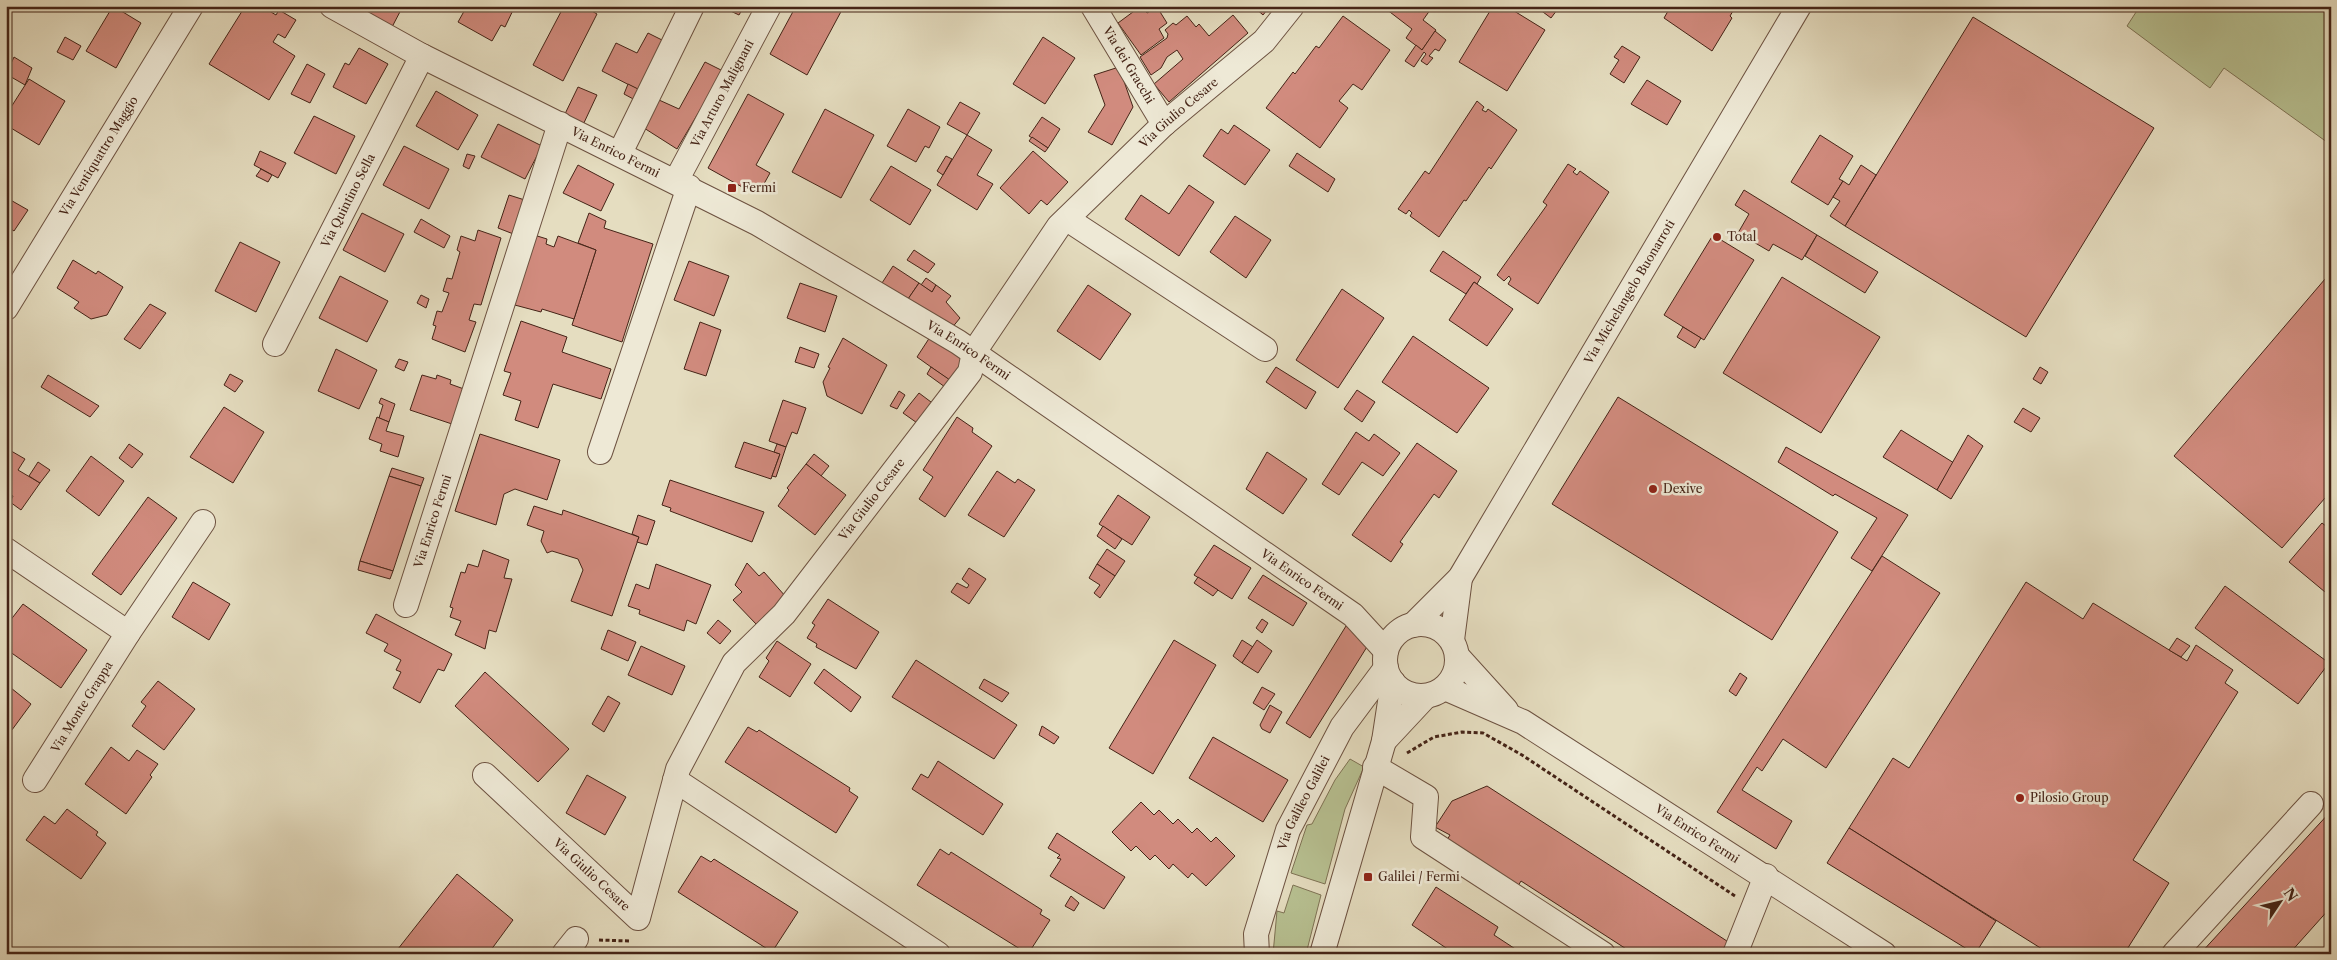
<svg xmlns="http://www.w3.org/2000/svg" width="2337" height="960" font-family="'Libre Caslon Text',serif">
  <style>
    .green { fill: #b7c091; stroke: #7e7254 }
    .building { fill: #d18b7e; stroke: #452417 }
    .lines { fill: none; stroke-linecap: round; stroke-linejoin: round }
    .minor-casing { stroke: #6d5241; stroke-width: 26 }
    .path { stroke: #452417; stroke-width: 3; stroke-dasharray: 4 2.5; stroke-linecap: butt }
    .minor { stroke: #eee9d6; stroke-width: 24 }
    .poi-dot { fill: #8f2418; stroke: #eee9d6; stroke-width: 2 }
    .labels { text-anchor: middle; stroke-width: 5; stroke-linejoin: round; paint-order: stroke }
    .street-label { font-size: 12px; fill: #452417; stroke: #eee9d6 }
    .poi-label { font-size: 12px; fill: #452417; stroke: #eee9d6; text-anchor: start }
  </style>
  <rect width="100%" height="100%" fill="#e5ddc0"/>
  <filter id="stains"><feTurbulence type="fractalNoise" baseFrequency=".004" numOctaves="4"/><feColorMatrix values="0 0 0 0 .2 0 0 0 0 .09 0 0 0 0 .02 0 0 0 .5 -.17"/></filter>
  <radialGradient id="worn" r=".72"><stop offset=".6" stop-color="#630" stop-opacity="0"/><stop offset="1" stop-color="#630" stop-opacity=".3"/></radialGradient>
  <g class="green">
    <path d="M2140 6H2331V145L2224 68 2210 88 2127 26Z"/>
    <path d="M1350 759 1364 767 1345 809 1325 884 1291 873 1307 825 1312 824 1335 780Z"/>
    <path d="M1293 885 1321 895 1306 954H1273L1277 911 1284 913Z"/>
  </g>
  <g class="building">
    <path d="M113 6 141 23 116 68 86 51Z"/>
    <path d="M250 6H261L276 15 279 10 296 20 285 38 278 34 273 42 295 56 269 100 209 64 244 8 247 10Z"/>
    <path d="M355 6H403L392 27Z"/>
    <path d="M467 6H515L505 27 501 25 492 41 458 22Z"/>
    <path d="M564 6H583L597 14 563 81 533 65Z"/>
    <path d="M720 6H744L739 15Z"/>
    <path d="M796 6H844L807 75 770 54Z"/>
    <path d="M1141 6 1147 13 1157 7 1167 23 1159 29 1164 38 1141 55 1118 23Z"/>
    <path d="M1253 6H1270L1263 15Z"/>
    <path d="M1388 6H1433L1423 20 1436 30 1422 50 1406 38 1412 29 1386 9Z"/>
    <path d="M1493 6H1506L1545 30 1507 91 1459 62Z"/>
    <path d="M1535 6H1560L1551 18Z"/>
    <path d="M1671 6H1736L1730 16 1732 18 1712 51 1664 18Z"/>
    <path d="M1233 15 1248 33 1169 102 1154 84 1183 59 1177 50 1167 57 1161 68 1151 75 1140 57 1167 38 1168 34 1165 30 1173 23 1176 25 1187 16 1196 27 1199 24 1209 36Z"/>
    <path d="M1343 16 1390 50 1362 90 1353 84 1339 101 1348 108 1320 148 1266 108 1293 72 1295 74 1316 46 1319 48Z"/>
    <path d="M1973 17 2154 128 2026 337 1845 226Z"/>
    <path d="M1435 31 1446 40 1439 51 1435 49 1429 56 1433 58 1427 65 1421 61 1426 54 1424 52 1414 67 1405 61 1416 45 1422 50Z"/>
    <path d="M648 33 666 42 641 91 602 71 616 43 637 53Z"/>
    <path d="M65 37 81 46 73 60 57 52Z"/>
    <path d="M1043 37 1075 58 1045 104 1013 84Z"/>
    <path d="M1622 46 1640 57 1624 83 1610 74 1619 60 1614 57Z"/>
    <path d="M359 48 388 64 366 104 333 87 345 63 349 65Z"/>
    <path d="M14 57 32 68 25 85 6 74Z"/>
    <path d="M705 62 723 71 677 149 644 128 659 100 679 109Z"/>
    <path d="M307 64 325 74 310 103 291 94Z"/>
    <path d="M1119 67 1133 107 1112 145 1088 132 1105 105 1094 75Z"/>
    <path d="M29 79 65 101 39 145 6 125V115Z"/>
    <path d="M1647 80 1681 101 1667 125 1631 104Z"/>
    <path d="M628 84 642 91 637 101 624 94Z"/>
    <path d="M578 87 597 95 582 127 563 118Z"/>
    <path d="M436 91 478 115 458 150 416 126Z"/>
    <path d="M748 94 784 114 756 165 770 173 760 191 747 183 744 188 708 168Z"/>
    <path d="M1477 101 1484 107 1482 110 1486 112 1488 109 1517 130 1491 169 1489 167 1466 201 1464 200 1439 237 1410 216 1412 213 1409 210 1406 214 1398 209 1425 171 1429 174Z"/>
    <path d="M960 102 980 113 967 135 947 124Z"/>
    <path d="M825 109 874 135 841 198 792 172Z"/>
    <path d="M908 109 940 127 929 148 925 146 916 162 887 146Z"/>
    <path d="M314 116 355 136 336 174 294 153Z"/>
    <path d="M1042 117 1060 129 1048 148 1029 136Z"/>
    <path d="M498 124 542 146 525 179 481 157Z"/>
    <path d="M1234 125 1270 150 1245 185 1203 156 1221 129 1228 134Z"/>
    <path d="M967 135 992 150 977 175 993 184 977 210 937 185Z"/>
    <path d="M1820 135 1853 156 1839 179 1843 181 1828 205 1791 182Z"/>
    <path d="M1032 137 1048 148 1045 152 1029 141Z"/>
    <path d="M404 146 449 169 429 209 383 185Z"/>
    <path d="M260 151 286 163 278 178 254 165Z"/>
    <path d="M1033 151 1068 182 1047 205 1041 200 1029 214 1000 188Z"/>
    <path d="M1297 153 1335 179 1328 192 1289 166Z"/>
    <path d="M467 154 475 156 469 169 463 166Z"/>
    <path d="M946 156 952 159 943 175 937 171Z"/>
    <path d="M1568 164 1576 169 1573 172 1577 175 1580 171 1609 192 1538 304 1508 284 1511 279 1509 276 1504 281 1497 275 1547 205 1543 202Z"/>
    <path d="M578 165 614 184 601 211 563 193Z"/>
    <path d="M1861 165 1876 175 1845 226 1830 216 1840 201 1833 197 1843 181 1849 185Z"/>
    <path d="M891 166 931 190 910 225 870 200Z"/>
    <path d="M261 169 272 175 268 182 256 176Z"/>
    <path d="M1189 185 1214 202 1179 256 1125 219 1141 195 1169 214Z"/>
    <path d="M1744 190 1817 235 1802 260 1773 244 1769 251 1738 233 1749 214 1735 205Z"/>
    <path d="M509 195 531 202 516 235 498 228Z"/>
    <path d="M7 198 28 210 14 231 11 229 6 236Z"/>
    <path d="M362 213 404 234 385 272 343 250Z"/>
    <path d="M589 213 606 221 604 228 653 244 622 342 572 325 596 250 578 243Z"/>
    <path d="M1235 216 1271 240 1246 278 1210 252Z"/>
    <path d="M421 219 450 236 444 248 414 232Z"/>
    <path d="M478 230 501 238 481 305 474 304 469 320 476 322 465 352 432 339 436 326 433 325 437 311 442 312 449 293 443 291 447 278 452 279 460 252 457 250 461 236 475 241Z"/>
    <path d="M534 235 547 239 546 244 554 247 558 236 596 250 574 319 542 309 541 312 511 304Z"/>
    <path d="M1713 235 1754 260 1704 340 1664 315Z"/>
    <path d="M1817 235 1878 272 1865 293 1805 256Z"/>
    <path d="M240 242 280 262 256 312 215 291Z"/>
    <path d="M914 250 935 264 928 273 907 260Z"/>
    <path d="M1443 251 1481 277 1477 284 1474 282 1466 294 1430 271Z"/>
    <path d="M73 260 96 274 98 271 123 287 107 315 91 319 74 308 79 302 57 288Z"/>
    <path d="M689 261 729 276 714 316 674 300Z"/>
    <path d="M893 266 919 283 908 299 882 283Z"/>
    <path d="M2331 272V491L2282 548 2174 456Z"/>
    <path d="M340 276 388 301 367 342 319 318Z"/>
    <path d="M1782 277 1880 337 1821 433 1723 373Z"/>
    <path d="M926 278 936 285 932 292 921 285Z"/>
    <path d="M1474 282 1513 309 1487 346 1449 320Z"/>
    <path d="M800 283 837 296 825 332 787 318Z"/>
    <path d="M919 283 932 292 936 285 951 296 946 302 960 318 951 329 908 299Z"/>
    <path d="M1088 285 1131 314 1100 360 1057 331Z"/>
    <path d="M1342 289 1384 318 1338 388 1296 360Z"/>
    <path d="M421 295 429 299 426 308 417 303Z"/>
    <path d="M150 304 166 313 140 349 124 339Z"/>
    <path d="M521 321 567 337 562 352 611 369 601 399 553 384 538 428 515 420 521 401 503 395 511 373 504 371Z"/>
    <path d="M700 322 721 330 706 376 684 369Z"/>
    <path d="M1683 327 1701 338 1695 348 1677 337Z"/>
    <path d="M1413 336 1489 388 1457 433 1382 382Z"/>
    <path d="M930 337 966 362 952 382 917 357Z"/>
    <path d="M843 338 887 365 862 414 827 396 823 382 830 368 828 367Z"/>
    <path d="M800 347 819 354 814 368 795 362Z"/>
    <path d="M336 349 377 370 359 409 318 391Z"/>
    <path d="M399 359 408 362 404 371 395 367Z"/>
    <path d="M931 367 950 380 945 387 927 374Z"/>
    <path d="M1276 367 1316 392 1306 409 1266 382Z"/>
    <path d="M2040 367 2048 372 2041 384 2033 379Z"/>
    <path d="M230 374 243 381 235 392 224 385Z"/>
    <path d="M48 375 99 406 90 417 41 387Z"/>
    <path d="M422 375 436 379 437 375 451 380 450 384 464 389 452 424 410 410Z"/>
    <path d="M1357 390 1375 402 1362 422 1344 409Z"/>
    <path d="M899 391 905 395 897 409 890 406Z"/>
    <path d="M919 393 935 405 920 425 903 413Z"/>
    <path d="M1618 397 1838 532 1772 640 1552 504Z"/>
    <path d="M381 398 395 404 389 422 379 418 383 405 379 403Z"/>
    <path d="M783 400 806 408 797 434 792 432 786 447 769 441Z"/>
    <path d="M224 407 264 432 233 483 190 457Z"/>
    <path d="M2023 408 2040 418 2031 432 2014 422Z"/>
    <path d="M377 417 389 422 386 431 404 436 398 457 380 451 382 444 369 439Z"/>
    <path d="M957 417 973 428 972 432 992 446 945 517 919 499 933 477 923 470Z"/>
    <path d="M1901 430 1954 463 1937 490 1883 457Z"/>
    <path d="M1356 432 1369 441 1374 434 1400 453 1383 476 1362 462 1339 495 1322 484Z"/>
    <path d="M480 434 560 460 547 500 515 489 504 494 496 525 455 511Z"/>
    <path d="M1968 435 1983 446 1951 499 1937 490Z"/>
    <path d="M744 442 780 454 771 479 735 467Z"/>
    <path d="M1417 443 1457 471 1439 498 1434 494 1400 542 1403 544 1391 562 1352 535Z"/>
    <path d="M129 444 143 454 132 468 119 458Z"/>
    <path d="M777 444 786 447 776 477 772 476 780 454 774 452Z"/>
    <path d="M1786 447 1908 515 1872 571 1851 558 1877 518 1835 494 1833 496 1778 462Z"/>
    <path d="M6 448 25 459 18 470 40 483 21 510 10 502 13 496 6 492Z"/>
    <path d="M1267 452 1307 479 1283 514 1246 489Z"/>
    <path d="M814 454 829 466 821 476 806 464Z"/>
    <path d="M91 456 124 481 99 516 66 491Z"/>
    <path d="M38 462 50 470 40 483 29 476Z"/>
    <path d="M806 464 846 495 815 535 778 506 789 490 787 488Z"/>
    <path d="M392 468 424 478 421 486 389 476Z"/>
    <path d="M997 471 1015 483 1018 479 1035 490 1004 537 968 515Z"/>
    <path d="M389 476 421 486 393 571 360 561Z"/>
    <path d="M670 480 764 512 752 542 670 511 671 508 662 505Z"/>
    <path d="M1118 495 1150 517 1132 545 1099 524Z"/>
    <path d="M148 497 177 518 121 595 92 574Z"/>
    <path d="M534 506 562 515 563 510 639 537 612 616 571 601 583 570 578 559 552 551 547 553 541 541 544 531 527 525Z"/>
    <path d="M638 515 655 521 647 545 637 542 639 537 632 534Z"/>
    <path d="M2322 523 2331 530V586L2325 592 2289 562Z"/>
    <path d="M1103 526 1122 539 1115 549 1097 536Z"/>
    <path d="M1214 545 1251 568 1232 599 1194 575Z"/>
    <path d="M1107 549 1125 561 1115 576 1097 564Z"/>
    <path d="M483 550 509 560 504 578 512 579 496 632 489 630 485 649 455 635 461 621 450 617 453 608 450 607 461 572 465 573 468 564 478 567Z"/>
    <path d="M1882 556 1940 593 1826 768 1783 739 1762 771 1757 767 1742 790 1792 821 1776 849 1717 812Z"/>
    <path d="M360 561 393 571 390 579 358 570Z"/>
    <path d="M747 563 759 576 764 572 786 597 756 624 733 600 742 592 735 585Z"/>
    <path d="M656 564 711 585 696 624 687 620 684 631 639 614 640 610 628 606 636 584 649 589Z"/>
    <path d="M1097 564 1115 576 1100 598 1094 593 1100 585 1089 578Z"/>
    <path d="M969 568 986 579 969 604 951 592 957 583 967 588 969 585 962 579Z"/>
    <path d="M1263 575 1307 603 1293 626 1248 598Z"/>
    <path d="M1198 577 1218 590 1213 596 1194 583Z"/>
    <path d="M193 582 230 604 209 640 172 617Z"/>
    <path d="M2026 582 2083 619 2093 603 2187 661 2196 645 2233 670 2225 683 2238 692 2133 860 2169 883 2124 954H2085L2077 949 2074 954H2050L1849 828 1893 758 1909 768Z"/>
    <path d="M2225 586 2329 663 2298 704 2195 628Z"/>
    <path d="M828 599 879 632 856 669 816 647 817 644 807 638 815 625 812 623Z"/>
    <path d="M23 604 87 650 61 688 6 649V626Z"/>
    <path d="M376 614 452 654 444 671 438 669 420 703 393 688 401 672 396 670 401 660 384 651 388 644 366 633Z"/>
    <path d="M1262 619 1268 623 1262 633 1256 628Z"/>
    <path d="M718 620 731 631 720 644 707 633Z"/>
    <path d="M1346 626 1370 642 1310 738 1286 723Z"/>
    <path d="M608 630 636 642 628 661 601 649Z"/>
    <path d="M2177 638 2190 646 2181 657 2169 650Z"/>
    <path d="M1174 640 1216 665 1153 774 1109 748Z"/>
    <path d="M1242 640 1253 647 1242 663 1233 656Z"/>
    <path d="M1257 640 1272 651 1258 673 1242 663Z"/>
    <path d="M777 641 811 664 790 697 759 677 769 661 766 658Z"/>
    <path d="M641 646 685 666 672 695 628 675Z"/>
    <path d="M916 660 1017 725 994 759 892 697Z"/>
    <path d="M824 669 861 697 851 712 814 683Z"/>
    <path d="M485 672 569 749 538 782 455 706Z"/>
    <path d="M1740 673 1747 678 1736 696 1729 691Z"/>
    <path d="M984 679 1009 693 1002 702 979 688Z"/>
    <path d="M158 681 195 709 164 750 132 726 146 706 141 702Z"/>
    <path d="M6 684 31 704 6 738Z"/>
    <path d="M1262 687 1275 694 1264 710 1253 703Z"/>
    <path d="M608 696 620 703 604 732 592 724Z"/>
    <path d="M1270 705 1282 712 1270 733 1262 729 1260 725Z"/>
    <path d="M1042 726 1059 737 1054 744 1039 735Z"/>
    <path d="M748 727 757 732 759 730 850 788 849 791 858 797 836 833 725 762Z"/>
    <path d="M1213 737 1288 780 1263 822 1189 778Z"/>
    <path d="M111 747 129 761 137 750 158 764 150 775 152 777 126 814 85 784Z"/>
    <path d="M938 761 1003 804 983 835 912 789 921 774 928 778Z"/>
    <path d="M587 775 626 797 605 835 566 813Z"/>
    <path d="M1487 786 1730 943 1723 954H1634L1521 881 1518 886 1447 840 1450 835 1435 827 1452 801Z"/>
    <path d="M1141 802 1154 815 1159 810 1173 824 1178 819 1192 833 1197 828 1211 842 1216 837 1235 856 1206 886 1192 873 1188 878 1173 864 1169 869 1155 855 1150 860 1136 846 1131 851 1112 832Z"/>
    <path d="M67 809 98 832 96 835 106 843 81 879 26 840 44 816 55 824Z"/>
    <path d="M2331 811V907L2289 954H2200Z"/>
    <path d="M1849 828 1996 921 1975 954 1827 863Z"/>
    <path d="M1057 833 1125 877 1104 909 1050 876 1061 859 1057 858 1060 855 1048 848Z"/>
    <path d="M940 849 949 855 951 852 1042 910 1040 914 1050 920 1028 954 917 885Z"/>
    <path d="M701 856 711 862 714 859 798 912 772 952 678 892Z"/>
    <path d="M457 874 513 920 488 954H394Z"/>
    <path d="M1436 887 1498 927 1494 935 1523 954H1455L1412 925Z"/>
    <path d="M1071 896 1079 903 1074 911 1065 906Z"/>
  </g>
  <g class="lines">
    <defs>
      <g id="minor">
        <path id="s1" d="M332 6 422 56 757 223 958 342 1353 615 1386 651"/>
        <path id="s2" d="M1093 6 1164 124"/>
        <path d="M620 153 692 6"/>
        <path id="s3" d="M676 181 769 6"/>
        <path d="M1067 219 1265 349"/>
        <path id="s4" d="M6 308 191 6"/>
        <path id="s5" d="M275 344 422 56"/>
        <path d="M600 452 689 187"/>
        <path d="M6 550 128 633 35 780"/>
        <path id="s6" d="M406 605 560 124"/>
        <circle cx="1421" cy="660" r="36"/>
        <path id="s7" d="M1413 625 1460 578 1799 6"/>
        <path d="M128 633 203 522"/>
        <path d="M1452 640 1460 578"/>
        <path d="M1458 657 1506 710"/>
        <path id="s8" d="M1445 688 1523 722 1884 954"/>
        <path d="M1384 741 1426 696"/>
        <path d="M1375 767 1426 797 1423 837 1603 954"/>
        <path id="s9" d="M485 775 638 918 678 769 734 663 784 614 970 372 974 352 1059 226 1164 124 1264 41 1292 6"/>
        <path d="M675 780 938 954"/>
        <path d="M564 954 576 939"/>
        <path id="s10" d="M1257 954 1256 934 1288 830 1342 727 1386 668"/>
        <path d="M1322 954 1384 741 1393 682"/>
        <path d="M1735 954 1766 876"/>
        <path d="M2174 954 2311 804"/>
      </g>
    </defs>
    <use href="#minor" class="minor-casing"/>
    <g class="path">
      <path d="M1407 753 1434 737 1462 732 1483 733 1522 755 1735 896"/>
      <path d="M599 940 630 941"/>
    </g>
    <use href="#minor" class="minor"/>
  </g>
  <g class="poi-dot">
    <rect x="727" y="183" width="10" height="10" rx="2.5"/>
    <circle cx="1717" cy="237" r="5"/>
    <circle cx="1653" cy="489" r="5"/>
    <circle cx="2020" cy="798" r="5"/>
    <rect x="1363" y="872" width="10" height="10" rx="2.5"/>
  </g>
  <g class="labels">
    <g class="street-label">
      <text dy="4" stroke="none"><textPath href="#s2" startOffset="69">Via dei Gracchi</textPath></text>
      <text dy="4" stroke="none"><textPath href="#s3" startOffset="99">Via Arturo Malignani</textPath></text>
      <text dy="4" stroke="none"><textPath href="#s9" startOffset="1196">Via Giulio Cesare</textPath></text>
      <text dy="4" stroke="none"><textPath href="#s1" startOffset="319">Via Enrico Fermi</textPath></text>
      <text dy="4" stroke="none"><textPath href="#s4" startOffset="178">Via Ventiquattro Maggio</textPath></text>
      <text dy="4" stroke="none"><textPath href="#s5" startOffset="161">Via Quintino Sella</textPath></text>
      <text dy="4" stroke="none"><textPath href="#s7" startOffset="399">Via Michelangelo Buonarroti</textPath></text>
      <text dy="4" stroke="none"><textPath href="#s1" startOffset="724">Via Enrico Fermi</textPath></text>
      <text dy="4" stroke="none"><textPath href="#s9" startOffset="698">Via Giulio Cesare</textPath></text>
      <text dy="4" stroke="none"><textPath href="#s6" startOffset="88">Via Enrico Fermi</textPath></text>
      <text dy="4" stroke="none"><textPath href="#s1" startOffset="1129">Via Enrico Fermi</textPath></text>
      <text transform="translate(82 707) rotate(-58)" y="4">Via Monte Grappa</text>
      <text dy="4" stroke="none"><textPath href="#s10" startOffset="160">Via Galileo Galilei</textPath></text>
      <text dy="4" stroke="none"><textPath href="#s8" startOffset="292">Via Enrico Fermi</textPath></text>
      <text dy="4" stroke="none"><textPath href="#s9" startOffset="146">Via Giulio Cesare</textPath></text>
    </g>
    <g class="poi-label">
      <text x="742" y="192">Fermi</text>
      <text x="1727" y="241">Total</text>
      <text x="1663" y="493">Dexive</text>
      <text x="2030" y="802">Pilosio Group</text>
      <text x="1378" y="881">Galilei / Fermi</text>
    </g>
  </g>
  <rect width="2337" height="960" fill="none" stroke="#e5ddc0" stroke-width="25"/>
  <rect x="8" y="8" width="2322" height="945" fill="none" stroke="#452417" stroke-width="2.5"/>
  <rect x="12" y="12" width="2312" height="935" fill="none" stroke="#452417"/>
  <g transform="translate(2280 902) rotate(55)" stroke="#eee9d6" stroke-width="4" paint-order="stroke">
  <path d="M0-4L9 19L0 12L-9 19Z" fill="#452417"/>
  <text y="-8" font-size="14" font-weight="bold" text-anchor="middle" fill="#452417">N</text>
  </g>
  <rect width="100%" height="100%" filter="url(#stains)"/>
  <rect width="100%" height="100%" fill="url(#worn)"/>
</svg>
